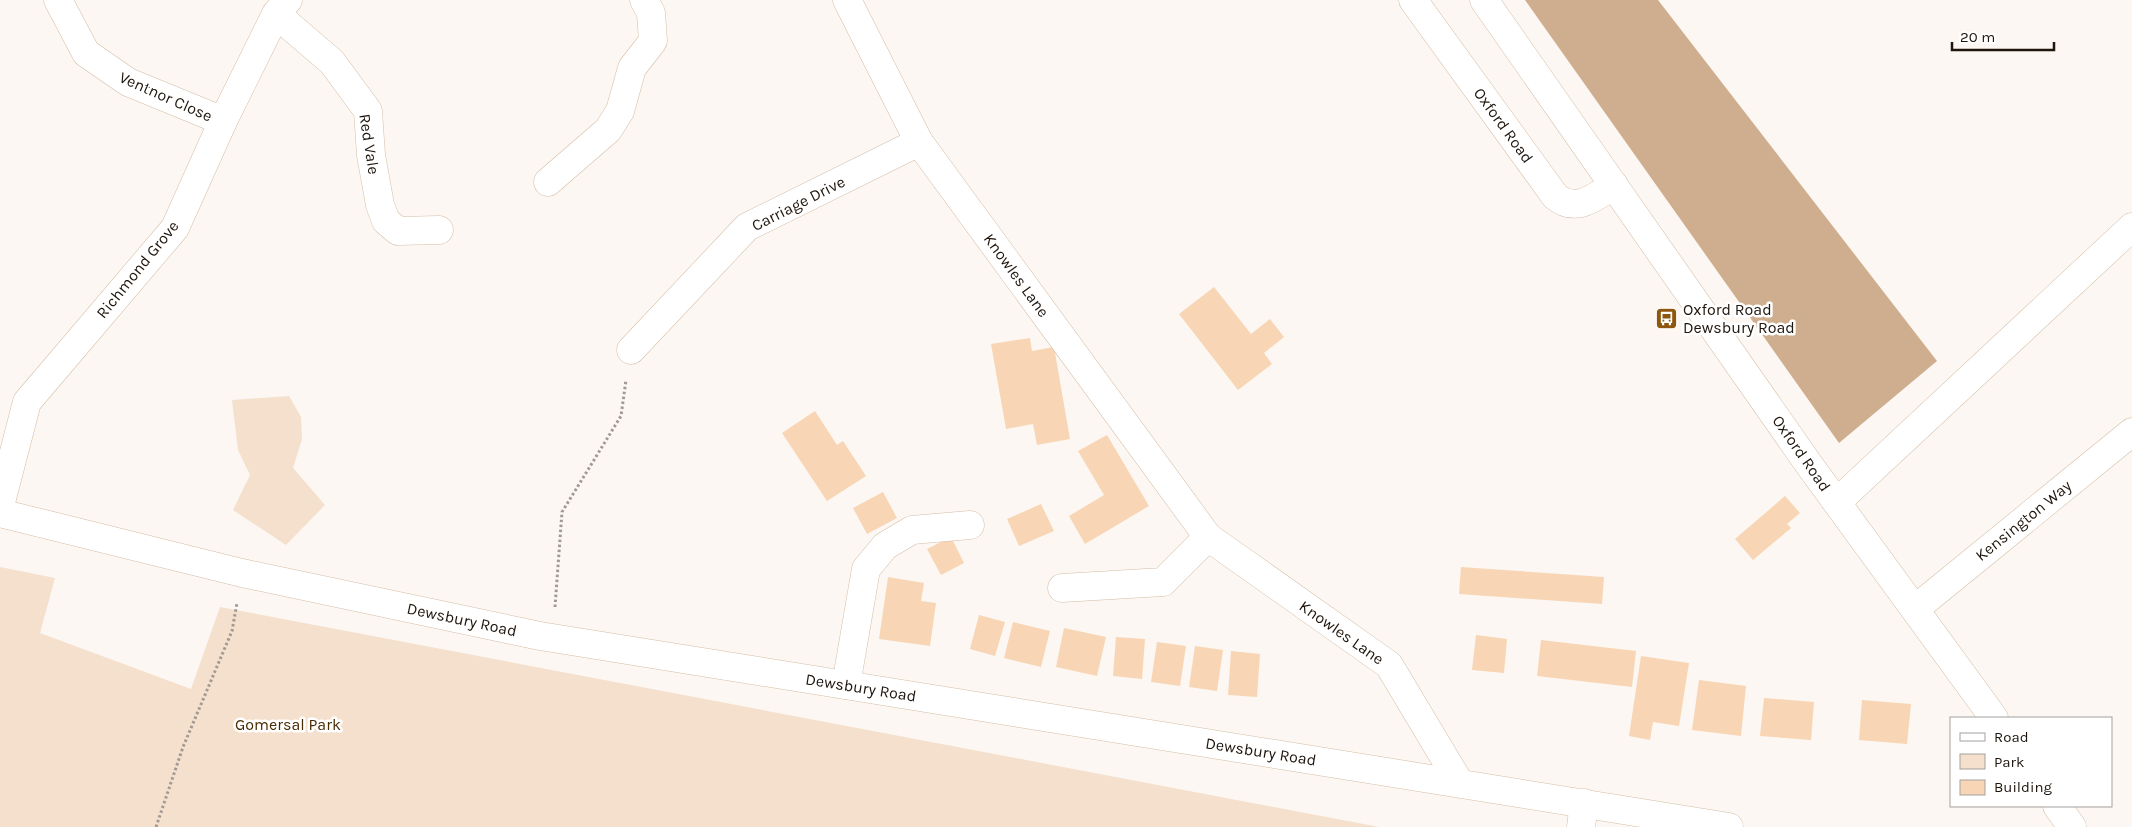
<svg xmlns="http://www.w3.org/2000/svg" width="2132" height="827" font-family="Karla,sans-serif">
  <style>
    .green { fill: #f4e0cc }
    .forest { fill: #cfae8f }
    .building { fill: #f8d6b5 }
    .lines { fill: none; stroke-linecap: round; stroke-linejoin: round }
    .minor-casing { stroke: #d5bda6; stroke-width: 29 }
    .major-casing { stroke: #d5bda6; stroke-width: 29 }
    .path { stroke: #a19a94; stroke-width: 3; stroke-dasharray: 2.5 2.5; stroke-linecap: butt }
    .minor { stroke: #fff; stroke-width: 28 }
    .major { stroke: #fff; stroke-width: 28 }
    .labels { text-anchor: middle; stroke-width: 5; stroke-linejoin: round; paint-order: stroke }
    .street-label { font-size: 16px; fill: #1e150d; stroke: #fff }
    .poi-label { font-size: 16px; fill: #1e150d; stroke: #fff; text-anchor: start }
    .park-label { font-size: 16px; fill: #4a2a02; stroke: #fff }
  </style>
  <rect width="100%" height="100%" fill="#fcf7f2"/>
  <g class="green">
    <path d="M289 396 301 417 302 439 293 468 325 505 286 545 233 510 250 475 238 450 232 400Z"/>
    <path d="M0 567 55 578 40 633 191 689 220 607 1379 827H0Z"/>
  </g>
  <path class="forest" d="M1525 0H1658L1937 361 1839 443Z"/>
  <g class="building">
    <path d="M1214 287 1251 334 1270 319 1284 337 1264 353 1272 364 1238 390 1179 314Z"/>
    <path d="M1030 338 1032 351 1054 347 1070 439 1037 445 1033 424 1006 429 991 344Z"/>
    <path d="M815 411 837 445 843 441 866 476 827 501 782 433Z"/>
    <path d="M1107 435 1149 506 1085 544 1069 516 1104 495 1078 451Z"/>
    <path d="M883 492 897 518 867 534 853 508Z"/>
    <path d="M1785 496 1800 513 1787 524 1791 528 1753 560 1735 539Z"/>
    <path d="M1041 504 1054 531 1019 546 1007 519Z"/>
    <path d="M951 537 964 563 941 575 927 549Z"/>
    <path d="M1461 567 1604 577 1602 604 1459 594Z"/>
    <path d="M888 577 924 583 921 601 936 603 930 646 879 639Z"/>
    <path d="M979 615 1005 622 995 656 970 649Z"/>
    <path d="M1013 622 1050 631 1041 667 1004 658Z"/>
    <path d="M1064 628 1106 637 1097 676 1056 667Z"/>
    <path d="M1476 635 1507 639 1504 673 1472 670Z"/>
    <path d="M1116 637 1145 639 1142 679 1113 676Z"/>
    <path d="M1541 640 1636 651 1632 687 1537 676Z"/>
    <path d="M1157 642 1186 646 1180 686 1151 682Z"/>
    <path d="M1195 646 1223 650 1217 691 1189 687Z"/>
    <path d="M1231 651 1260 654 1257 697 1228 695Z"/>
    <path d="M1641 656 1689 663 1679 726 1653 722 1650 740 1629 736Z"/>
    <path d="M1699 680 1746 686 1741 736 1692 730Z"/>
    <path d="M1764 698 1814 702 1811 740 1760 736Z"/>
    <path d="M1862 700 1911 704 1907 744 1859 740Z"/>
  </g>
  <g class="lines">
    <defs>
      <g id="minor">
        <path d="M58 0 86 53 128 82 223 121"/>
        <path d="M847 0 919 142 1208 537 1389 665 1459 782"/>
        <path d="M1413 0 1555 196C1576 214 1595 197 1614 185"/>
        <path d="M276 14 332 62 368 111 371 155 380 205 386 221 398 231 439 230"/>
        <path d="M548 182 608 130 620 111 632 68 653 41 651 13 644 0"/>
        <path d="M631 350 747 227 919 142"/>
        <path d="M1837 502 2132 227"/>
        <path d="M0 506 27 402 175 228 223 121 276 14 288 0"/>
        <path d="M1062 588 1163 582 1208 537"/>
        <path d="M1915 609 2132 432"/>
        <path d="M846 685 866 569 885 546 912 530 970 525"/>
        <path d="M1581 827 1584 803"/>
      </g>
      <g id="major">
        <path d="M1484 0 1810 466 1994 718"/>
        <path d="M0 513 242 573 540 636 1729 827"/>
        <path d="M2057 806 2072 827"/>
      </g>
    </defs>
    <use href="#minor" class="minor-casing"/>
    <use href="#major" class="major-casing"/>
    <g class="path">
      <path d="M555 607 562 512 621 416 626 380"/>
      <path d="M156 827 183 747 232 631 237 603"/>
    </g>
    <use href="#minor" class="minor"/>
    <use href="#major" class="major"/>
  </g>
  <defs>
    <symbol id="bus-square" viewBox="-11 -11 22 22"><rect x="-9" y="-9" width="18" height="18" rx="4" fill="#8e570d" stroke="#fff"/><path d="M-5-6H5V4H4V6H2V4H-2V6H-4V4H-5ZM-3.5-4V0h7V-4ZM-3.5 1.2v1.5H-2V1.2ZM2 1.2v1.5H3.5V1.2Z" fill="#fff"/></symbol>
  </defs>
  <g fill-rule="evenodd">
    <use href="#bus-square" x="1654" y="306" width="25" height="25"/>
  </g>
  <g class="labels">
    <g class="street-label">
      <text transform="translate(166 96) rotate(24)" y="6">Ventnor Close</text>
      <text transform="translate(1504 125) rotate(54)" y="6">Oxford Road</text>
      <text transform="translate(370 144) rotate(81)" y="6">Red Vale</text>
      <text transform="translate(798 203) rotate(-27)" y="6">Carriage Drive</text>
      <text transform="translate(137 269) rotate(-51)" y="6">Richmond Grove</text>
      <text transform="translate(1017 275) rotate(54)" y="6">Knowles Lane</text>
      <text transform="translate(1802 453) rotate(55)" y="6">Oxford Road</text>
      <text transform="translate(2023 520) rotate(-39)" y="6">Kensington Way</text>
      <text transform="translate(462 619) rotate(12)" y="6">Dewsbury Road</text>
      <text transform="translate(1342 632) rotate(35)" y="6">Knowles Lane</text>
      <text transform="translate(861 687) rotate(9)" y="6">Dewsbury Road</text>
      <text transform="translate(1261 751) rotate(9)" y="6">Dewsbury Road</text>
    </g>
    <g class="poi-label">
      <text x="1683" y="315">Oxford Road<tspan x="1683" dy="18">Dewsbury Road</tspan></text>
    </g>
    <g class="park-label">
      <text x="288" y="730">Gomersal Park</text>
    </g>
  </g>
  <rect x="1950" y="717" width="162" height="90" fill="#ffffff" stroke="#a5a19e"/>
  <rect x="1960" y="733" width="25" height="8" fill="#ffffff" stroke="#a5a19e"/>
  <text x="1994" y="742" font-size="15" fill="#1e150d">Road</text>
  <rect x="1960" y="754" width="25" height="15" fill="#f4e0cc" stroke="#a5a19e"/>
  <text x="1994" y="767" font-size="15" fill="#1e150d">Park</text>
  <rect x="1960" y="780" width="25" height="15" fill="#f8d6b5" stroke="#a5a19e"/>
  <text x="1994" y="792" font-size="15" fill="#1e150d">Building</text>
  <path d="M1952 42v8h102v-8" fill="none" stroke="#1e150d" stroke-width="2.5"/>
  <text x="1960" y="42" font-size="15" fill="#1e150d" stroke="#ffffff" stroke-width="4" paint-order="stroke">20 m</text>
</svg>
